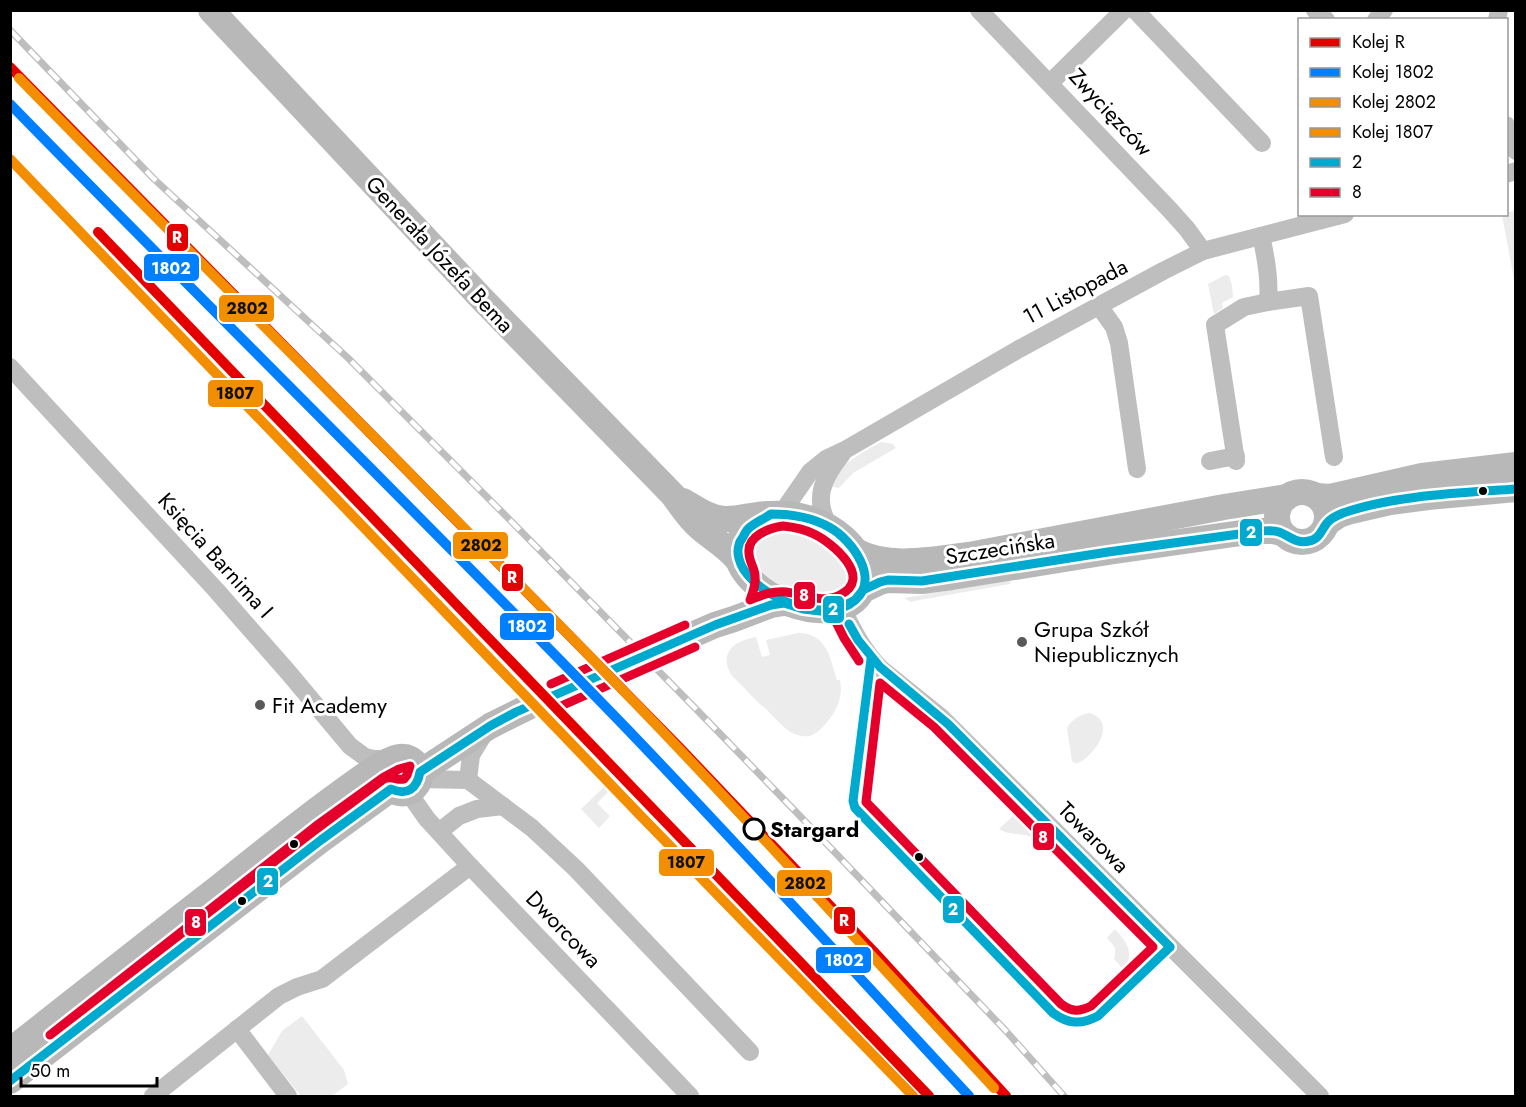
<svg xmlns="http://www.w3.org/2000/svg" width="1526" height="1107" font-family="Jost,sans-serif">
  <style>
    .green { fill: #ececec }
    .lines { fill: none; stroke-linecap: round; stroke-linejoin: round }
    .secondary-tunnel { stroke: #d9d9d9; stroke-width: 26; stroke-dasharray: 26 13; stroke-linecap: butt }
    .street { stroke: #bebebe; stroke-width: 18 }
    .secondary { stroke: #b8b8b8; stroke-width: 26 }
    .rail-casing { stroke: #bebebe; stroke-width: 7 }
    .rail { stroke: #fff; stroke-width: 4.5; stroke-dasharray: 14; stroke-linecap: butt }
    .bus-1-casing { stroke: #fff; stroke-width: 14 }
    .bus-2-casing { stroke: #fff; stroke-width: 14 }
    .bus-1 { stroke: #00a9ce; stroke-width: 9 }
    .bus-2 { stroke: #e4002b; stroke-width: 9 }
    .rail-1-casing { stroke: #fff; stroke-width: 15 }
    .rail-2-casing { stroke: #fff; stroke-width: 15 }
    .rail-3-casing { stroke: #fff; stroke-width: 15 }
    .rail-4-casing { stroke: #fff; stroke-width: 15 }
    .rail-1 { stroke: #e50000; stroke-width: 10 }
    .rail-2 { stroke: #0080ff; stroke-width: 10 }
    .rail-3 { stroke: #f28e00; stroke-width: 10 }
    .rail-4 { stroke: #f28e00; stroke-width: 10 }
    .bus-dot { fill: #000; stroke: #fff; stroke-width: 2 }
    .poi-dot { fill: #595959; stroke: #fff; stroke-width: 2 }
    .stop-dot { fill: #fff; stroke: #000; stroke-width: 3 }
    .labels { text-anchor: middle; stroke-width: 6; stroke-linejoin: round; paint-order: stroke }
    .street-label { font-size: 22px; fill: #000; stroke: #fff }
    .poi-label { font-size: 22px; fill: #000; stroke: #fff; text-anchor: start }
    .stop-label { font-size: 22px; font-weight: bold; fill: #000; stroke: #fff; text-anchor: start }
    .line-badge { stroke: #fff; stroke-width: 2 }
    .badge-label { font-size: 16px; text-anchor: middle; font-weight: bold; fill: #fff }
    .pale-badge-label { font-size: 16px; text-anchor: middle; font-weight: bold; fill: #111 }
  </style>
  <rect width="100%" height="100%" fill="#fff"/>
  <g class="green">
    <path d="M1515 210H1516L1515 285 1502 215 1506 214 1507 213Z"/>
    <path d="M1225 275 1229 276 1232 285 1233 297 1222 303 1223 308 1214 314 1208 284Z"/>
    <path d="M881 442 893 444 896 448 853 473 839 488 829 486 844 465 863 452Z"/>
    <path d="M771 529C786 529 801 530 815 537 831 546 862 570 847 590 842 595 837 597 831 597 820 598 809 598 799 595 780 589 736 564 755 539 759 534 766 532 771 529Z"/>
    <path d="M1011 580 1010 584 999 586 914 601 911 602 904 598Z"/>
    <path d="M798 633C827 633 830 658 837 680H840C843 695 838 710 827 722 823 727 816 735 809 736 787 739 775 715 761 705 752 697 742 685 732 676 724 665 724 650 738 643 743 640 750 638 756 637L762 657 770 655 766 640Z"/>
    <path d="M1089 713C1119 721 1094 757 1076 764L1072 761 1067 728C1070 721 1081 714 1089 713Z"/>
    <path d="M605 786 609 791 597 803 610 816 599 828 581 809Z"/>
    <path d="M1016 813 1051 849C1044 843 1037 838 1029 836 1018 833 1008 835 999 829Z"/>
    <path d="M1115 929C1119 934 1124 939 1127 945 1137 968 1108 986 1094 999L1092 997 1122 968 1114 959C1117 947 1115 947 1107 938Z"/>
    <path d="M302 1016 344 1070 348 1084 332 1096H301L268 1055 282 1031Z"/>
  </g>
  <g class="lines">
    <path class="secondary-tunnel" d="M526 708 676 642"/>
    <g class="street">
      <path d="M979 10 1170 210 1187 229 1203 251"/>
      <path d="M1135 10 1262 143"/>
      <path d="M1315 10 1326 20"/>
      <path d="M1376 20 1384 10"/>
      <path d="M1497 20 1499 10"/>
      <path d="M1050 83 1124 10"/>
      <path d="M1506 125 1516 151"/>
      <path d="M1506 174 1516 171"/>
      <path d="M1261 236C1266 257 1270 280 1268 302L1309 296 1334 457"/>
      <path d="M1099 306 1114 327 1119 343 1137 469"/>
      <path d="M10 367 216 590 288 672 350 746 365 757 374 759H391"/>
      <path d="M1210 461 1236 456"/>
      <path d="M1236 461 1215 325 1244 307 1268 302"/>
      <path d="M781 514 810 472 826 459 845 450 1019 349 1163 271 1203 251 1345 214"/>
      <path d="M830 528C812 499 823 478 842 454"/>
      <path d="M842 607C852 630 863 650 880 668L942 718 1320 1096"/>
      <path d="M419 779 468 780 532 828 576 869 750 1052"/>
      <path d="M468 780 471 755 485 732"/>
      <path d="M408 792 427 819 470 866 690 1096"/>
      <path d="M440 831 459 816 477 809 503 806"/>
      <path d="M237 1029 288 1096"/>
      <path d="M153 1096 279 996 297 987 322 979 470 866"/>
    </g>
    <g class="secondary">
      <path d="M211 10 482 299 673 495C681 506 689 519 700 528 713 539 726 546 737 559"/>
      <circle cx="1302" cy="517" r="25"/>
      <path d="M1317 496 1330 497 1422 476 1516 465"/>
      <path d="M683 501C695 508 709 518 724 519 738 520 753 514 768 514"/>
      <path d="M771 514C791 513 811 517 829 527 838 532 850 542 856 552 871 575 867 603 836 609 779 620 687 551 771 514Z"/>
      <path d="M1327 523 1339 515 1351 511 1390 502 1428 497 1516 489"/>
      <path d="M856 551C887 569 935 559 969 555L1224 507 1287 497"/>
      <path d="M863 590 880 582 888 580 922 581 952 577 1108 552 1255 531H1272L1282 533"/>
      <path d="M676 642 715 625 734 619 771 605 784 603"/>
      <path d="M420 772 490 726 526 708"/>
      <path d="M10 1051C80 996 149 941 219 887 270 846 321 805 375 768 380 765 394 757 400 757 415 755 425 772 417 785 404 805 374 786 388 763"/>
      <path d="M10 1081 321 840 391 789"/>
    </g>
    <defs>
      <path id="rail" d="M10 30 154 179 348 358 504 514 696 709 800 816 1006 1031 1064 1096"/>
    </defs>
    <use href="#rail" class="rail-casing"/>
    <use href="#rail" class="rail"/>
    <defs>
      <g id="bus-1">
        <path d="M771 514C791 514 811 517 829 527 853 540 884 583 850 604 819 622 763 598 744 570 740 564 736 553 739 545 739 542 742 539 743 537 744 535 747 530 748 529 754 523 764 519 771 514Z"/>
        <path d="M849 624 858 640 880 667 948 724 1170 947"/>
        <path d="M871 659 853 801 855 808 1053 1013C1068 1024 1081 1025 1098 1016L1170 947"/>
        <path d="M10 1081 321 840 391 789C407 796 417 789 420 772L490 726 516 712 715 625 771 605 784 603 803 609 820 611 842 607 855 600 863 590 880 582 888 580 922 581 1108 552 1261 531C1267 531 1273 530 1279 532 1290 536 1296 544 1309 541 1320 539 1321 530 1327 523 1331 518 1338 515 1343 513 1395 495 1461 493 1516 489"/>
      </g>
      <g id="bus-2">
        <path d="M783 526C794 527 804 529 814 534 833 543 874 578 840 595 822 604 804 594 786 592 773 591 761 595 750 600 753 592 756 585 755 576 755 568 749 562 749 553 747 536 769 528 783 526Z"/>
        <path d="M831 612 844 638 859 661"/>
        <path d="M880 683 934 727 1153 947 1091 1006C1079 1012 1072 1012 1061 1004L866 802Z"/>
        <path d="M551 684 685 625"/>
        <path d="M561 706 695 647"/>
        <path d="M410 766 407 775 404 779C397 781 392 775 384 779L314 831 50 1035 316 826 384 777 399 769Z"/>
      </g>
    </defs>
    <use href="#bus-1" class="bus-1-casing"/>
    <use href="#bus-2" class="bus-2-casing"/>
    <use href="#bus-1" class="bus-1"/>
    <use href="#bus-2" class="bus-2"/>
    <defs>
      <g id="rail-1">
        <path d="M10 67 680 748 877 955 1006 1096"/>
        <path d="M98 232 929 1096"/>
      </g>
      <path id="rail-2" d="M10 104C215 314 425 520 629 731 744 851 856 974 969 1096"/>
      <path id="rail-3" d="M19 78C226 290 437 498 643 711 762 835 877 962 994 1088"/>
      <path id="rail-4" d="M10 159 638 813 913 1096"/>
    </defs>
    <use href="#rail-1" class="rail-1-casing"/>
    <use href="#rail-2" class="rail-2-casing"/>
    <use href="#rail-3" class="rail-3-casing"/>
    <use href="#rail-4" class="rail-4-casing"/>
    <use href="#rail-1" class="rail-1"/>
    <use href="#rail-2" class="rail-2"/>
    <use href="#rail-3" class="rail-3"/>
    <use href="#rail-4" class="rail-4"/>
  </g>
  <g class="bus-dot">
    <circle cx="1483" cy="491" r="5"/>
    <circle cx="294" cy="844" r="5"/>
    <circle cx="919" cy="857" r="5"/>
    <circle cx="242" cy="901" r="5"/>
  </g>
  <g class="poi-dot">
    <circle cx="1022" cy="642" r="6"/>
    <circle cx="260" cy="705" r="6"/>
  </g>
  <circle class="stop-dot" cx="754" cy="829" r="10"/>
  <g class="labels">
    <g class="street-label">
      <text transform="translate(1111 112) rotate(47)" y="8">Zwycięzców</text>
      <text transform="translate(440 254) rotate(47)" y="8">Generała Józefa Bema</text>
      <text transform="translate(1075 291) rotate(-28)" y="8">11 Listopada</text>
      <text transform="translate(1000 548) rotate(-9)" y="8">Szczecińska</text>
      <text transform="translate(216 555) rotate(48)" y="8">Księcia Barnima I</text>
      <text transform="translate(1094 837) rotate(45)" y="8">Towarowa</text>
      <text transform="translate(564 929) rotate(46)" y="8">Dworcowa</text>
    </g>
    <g class="poi-label">
      <text x="1034" y="637">Grupa Szkół<tspan x="1034" dy="25">Niepublicznych</tspan></text>
      <text x="272" y="713">Fit Academy</text>
    </g>
    <g class="stop-label">
      <text x="770" y="837">Stargard</text>
    </g>
  </g>
  <g class="line-badge">
    <rect x="166" y="223" width="23" height="29" rx="6" fill="#e50000"/>
    <rect x="143" y="253" width="57" height="29" rx="6" fill="#0080ff"/>
    <rect x="218" y="294" width="57" height="29" rx="6" fill="#f28e00"/>
    <rect x="207" y="379" width="57" height="29" rx="6" fill="#f28e00"/>
    <rect x="1239" y="518" width="24" height="29" rx="6" fill="#00a9ce"/>
    <rect x="452" y="531" width="57" height="29" rx="6" fill="#f28e00"/>
    <rect x="501" y="563" width="23" height="29" rx="6" fill="#e50000"/>
    <rect x="793" y="581" width="23" height="29" rx="6" fill="#e4002b"/>
    <rect x="822" y="595" width="23" height="29" rx="6" fill="#00a9ce"/>
    <rect x="499" y="612" width="56" height="29" rx="6" fill="#0080ff"/>
    <rect x="1032" y="822" width="23" height="29" rx="6" fill="#e4002b"/>
    <rect x="658" y="848" width="57" height="29" rx="6" fill="#f28e00"/>
    <rect x="256" y="867" width="23" height="29" rx="6" fill="#00a9ce"/>
    <rect x="776" y="869" width="57" height="28" rx="6" fill="#f28e00"/>
    <rect x="942" y="895" width="23" height="29" rx="6" fill="#00a9ce"/>
    <rect x="833" y="906" width="23" height="29" rx="6" fill="#e50000"/>
    <rect x="184" y="908" width="23" height="29" rx="6" fill="#e4002b"/>
    <rect x="815" y="946" width="57" height="28" rx="6" fill="#0080ff"/>
  </g>
  <g class="badge-label">
    <text x="177" y="243">R</text>
    <text x="171" y="274">1802</text>
    <text x="1251" y="538">2</text>
    <text x="512" y="583">R</text>
    <text x="804" y="601">8</text>
    <text x="833" y="615">2</text>
    <text x="527" y="632">1802</text>
    <text x="1043" y="843">8</text>
    <text x="268" y="887">2</text>
    <text x="953" y="915">2</text>
    <text x="844" y="926">R</text>
    <text x="196" y="928">8</text>
    <text x="844" y="966">1802</text>
  </g>
  <g class="pale-badge-label">
    <text x="247" y="314">2802</text>
    <text x="235" y="399">1807</text>
    <text x="481" y="551">2802</text>
    <text x="686" y="868">1807</text>
    <text x="805" y="889">2802</text>
  </g>
  <rect width="1526" height="1107" fill="none" stroke="#000000" stroke-width="24"/>
  <rect x="1298" y="18" width="210" height="198" fill="#ffffff" stroke="#999999" stroke-width="1.5"/>
  <rect x="1310" y="38" width="30" height="9" fill="#e50000" stroke="#999999" stroke-width="1.5"/>
  <text x="1352" y="48" font-size="18" fill="#000000">Kolej R</text>
  <rect x="1310" y="68" width="30" height="9" fill="#0080ff" stroke="#999999" stroke-width="1.5"/>
  <text x="1352" y="78" font-size="18" fill="#000000">Kolej 1802</text>
  <rect x="1310" y="98" width="30" height="9" fill="#f28e00" stroke="#999999" stroke-width="1.5"/>
  <text x="1352" y="108" font-size="18" fill="#000000">Kolej 2802</text>
  <rect x="1310" y="128" width="30" height="9" fill="#f28e00" stroke="#999999" stroke-width="1.5"/>
  <text x="1352" y="138" font-size="18" fill="#000000">Kolej 1807</text>
  <rect x="1310" y="158" width="30" height="9" fill="#00a9ce" stroke="#999999" stroke-width="1.5"/>
  <text x="1352" y="168" font-size="18" fill="#000000">2</text>
  <rect x="1310" y="188" width="30" height="9" fill="#e4002b" stroke="#999999" stroke-width="1.5"/>
  <text x="1352" y="198" font-size="18" fill="#000000">8</text>
  <path d="M21 1077v9h136v-9" fill="none" stroke="#000000" stroke-width="3"/>
  <text x="30" y="1077" font-size="18" fill="#000000" stroke="#ffffff" stroke-width="4.5" paint-order="stroke">50 m</text>
</svg>
